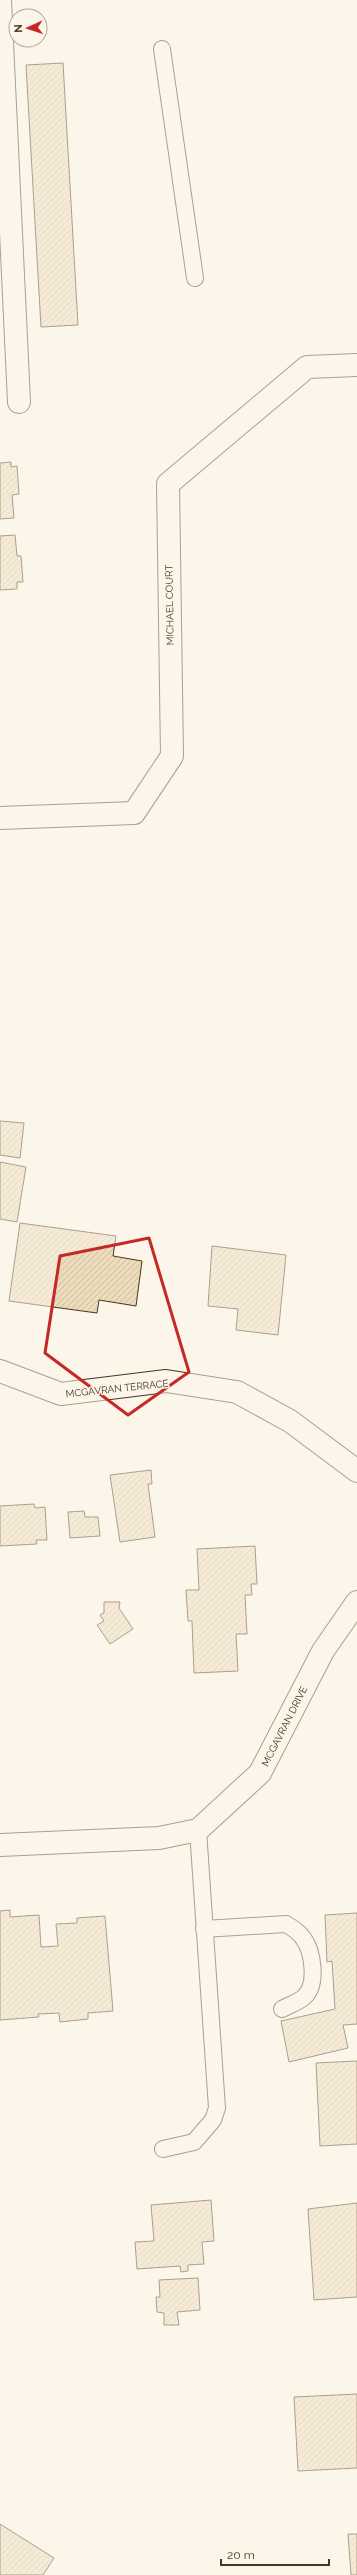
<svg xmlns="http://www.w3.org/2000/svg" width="357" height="2575" font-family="Raleway,sans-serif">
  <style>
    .building { fill: url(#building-hatch); stroke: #4a3520 }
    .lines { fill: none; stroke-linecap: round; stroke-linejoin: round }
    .service-casing { stroke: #4a3520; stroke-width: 18 }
    .minor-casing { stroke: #4a3520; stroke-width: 24 }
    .service { stroke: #fbf6e9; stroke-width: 16 }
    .minor { stroke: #fbf6e9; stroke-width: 22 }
    .marked { fill: none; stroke: #c62828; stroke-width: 3; stroke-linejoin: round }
    .labels { text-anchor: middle; stroke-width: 3; stroke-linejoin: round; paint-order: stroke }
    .street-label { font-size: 10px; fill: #4a3520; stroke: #fbf6e9 }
  </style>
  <defs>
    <pattern id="building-hatch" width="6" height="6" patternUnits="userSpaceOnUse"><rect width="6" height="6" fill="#ecdcbc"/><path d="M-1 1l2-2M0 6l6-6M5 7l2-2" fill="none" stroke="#ccbda1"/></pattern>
  </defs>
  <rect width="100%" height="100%" fill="#fbf6e9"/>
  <g class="building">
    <path d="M63 63 78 325 41 327 26 65Z"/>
    <path d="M11 462V467L17 466 19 494 12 495 14 518 0 519V463Z"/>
    <path d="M15 535 17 556H21L23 582H17V589L0 590V536Z"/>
    <path d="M0 1121 24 1123 20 1158 0 1155Z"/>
    <path d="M0 1162 26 1167 17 1222 0 1219Z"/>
    <path d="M20 1223 116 1236 113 1256 142 1261 136 1306 99 1300 97 1313 9 1301Z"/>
    <path d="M212 1246 286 1255 278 1335 236 1330 238 1309 208 1306Z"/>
    <path d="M151 1470 152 1484H148L155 1537 120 1542 110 1475Z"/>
    <path d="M34 1504 35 1508 45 1507 47 1540H36L37 1544 0 1546V1506Z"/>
    <path d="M84 1511 85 1517H98L100 1536 70 1538 68 1512Z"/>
    <path d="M255 1546 257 1584H251L252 1595H245L247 1634H236L238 1671 194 1673 192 1621H188L186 1590H199L197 1549Z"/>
    <path d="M104 1602H120L119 1608 133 1629 110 1644 97 1625 104 1621 100 1615 104 1613Z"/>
    <path d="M10 1910V1917L39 1915 41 1947 58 1946 56 1924 77 1923V1918L105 1916 113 2011 88 2013V2019L60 2022 59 2013 38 2014 39 2017 0 2020V1911Z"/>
    <path d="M357 1913V2024L343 2025 348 2048 289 2062 281 2021 335 2009 332 1961 327 1962 325 1915Z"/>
    <path d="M357 2061V2144L320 2146 316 2063Z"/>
    <path d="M211 2200 214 2241 202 2242 204 2264 188 2265V2271L181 2272 180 2266 137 2269 135 2242 154 2241 151 2205Z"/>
    <path d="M357 2203V2297L314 2300 308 2209Z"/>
    <path d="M198 2278 200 2310 177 2312 179 2325H164V2313L157 2312 156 2297H160L159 2280Z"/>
    <path d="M357 2394V2468L298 2471 294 2397Z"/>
    <path d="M0 2524 54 2558 43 2575H0Z"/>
    <path d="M348 2534H357V2575H351Z"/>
  </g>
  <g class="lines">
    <defs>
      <g id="service">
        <path d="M162 49 195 278"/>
        <path d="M204 1929 286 1924C293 1928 299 1932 303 1938 313 1951 318 1985 304 1997 299 2002 289 2005 282 2009"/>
        <path d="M163 2149 194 2142 213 2120 217 2108 198 1830"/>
      </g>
      <g id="minor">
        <path d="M0 0 19 402"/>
        <path d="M0 818 134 813 172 756 168 484 307 367 357 365"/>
        <path d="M0 1371 61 1394 166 1381 237 1392 290 1421 357 1471"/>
        <path d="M0 1845 159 1838 198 1830 260 1773 323 1651 357 1602"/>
      </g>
    </defs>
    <use href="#service" class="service-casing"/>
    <use href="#minor" class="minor-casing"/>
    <use href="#service" class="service"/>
    <use href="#minor" class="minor"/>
  </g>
  <path d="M0 0H357V2575H0ZM149 1238 189 1372 128 1415 45 1353 60 1256Z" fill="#fbf6e9" fill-opacity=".55" fill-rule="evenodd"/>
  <path class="marked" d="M149 1238 189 1372 128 1415 45 1353 60 1256Z"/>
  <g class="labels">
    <g class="street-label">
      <text transform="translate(169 605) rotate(-91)" y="4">MICHAEL COURT</text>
      <text transform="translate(117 1388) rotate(-6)" y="4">MCGAVRAN TERRACE</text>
      <text transform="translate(284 1726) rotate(-63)" y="4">MCGAVRAN DRIVE</text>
    </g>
  </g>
  <g transform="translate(28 28) rotate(267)"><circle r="19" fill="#fbf6e9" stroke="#b4a999"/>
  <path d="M0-3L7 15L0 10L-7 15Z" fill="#c62828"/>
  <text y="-6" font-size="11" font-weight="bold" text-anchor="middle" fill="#4a3520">N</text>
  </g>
  <path d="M221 2559v6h108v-6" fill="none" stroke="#4a3520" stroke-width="2"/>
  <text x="227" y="2559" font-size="12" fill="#4a3520" stroke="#fbf6e9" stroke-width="3" paint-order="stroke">20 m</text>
</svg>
